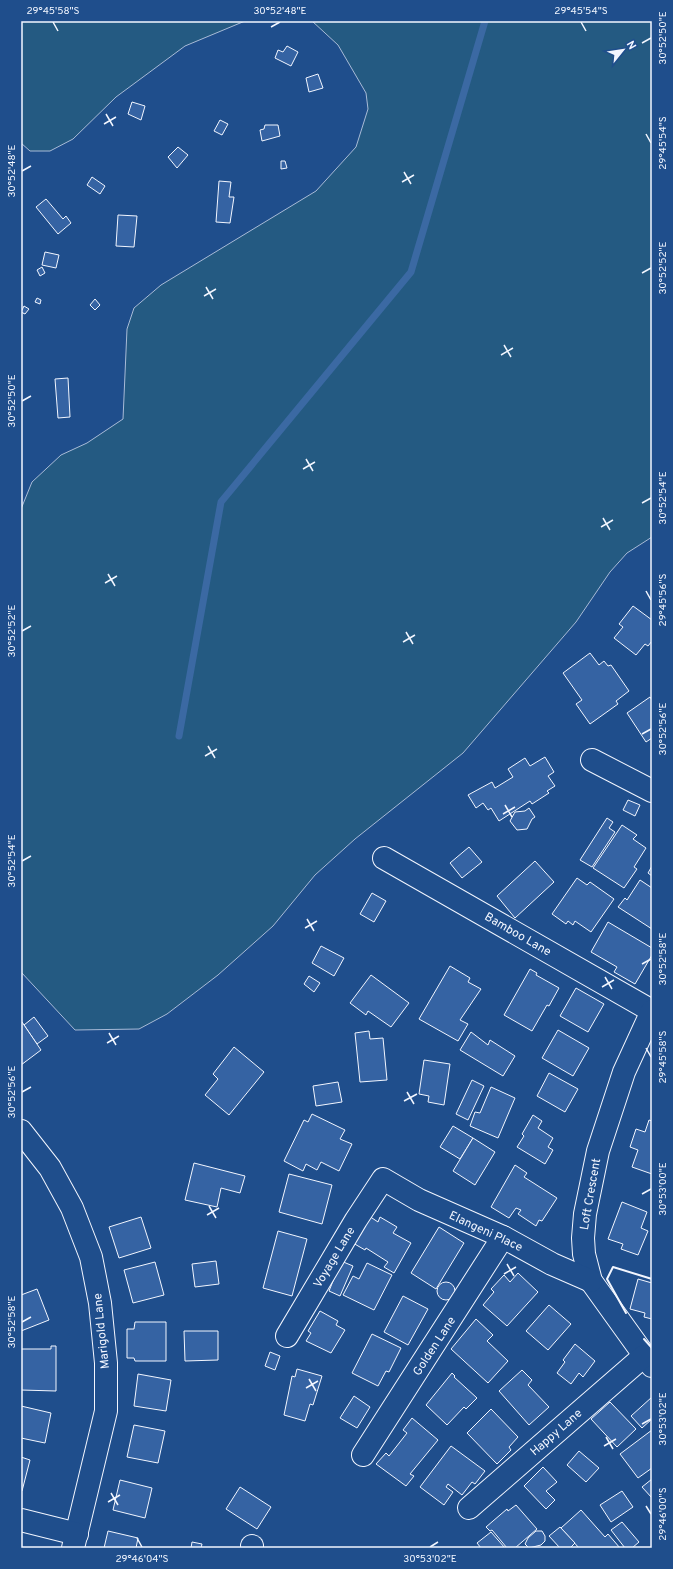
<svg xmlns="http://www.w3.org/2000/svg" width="673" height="1569" font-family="Overpass,sans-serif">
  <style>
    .green { fill: #245a82; stroke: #a8bbd7 }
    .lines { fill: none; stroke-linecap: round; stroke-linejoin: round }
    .stream { stroke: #3b69a3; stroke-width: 7 }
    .building { fill: #3563a3; stroke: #f2f6ff }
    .street-casing { stroke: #f2f6ff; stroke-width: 24 }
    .street { stroke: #1f4e8c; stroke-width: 22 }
    .wall { stroke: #f2f6ff; stroke-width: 2 }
    .ticks { fill: none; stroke: #f2f6ff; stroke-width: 1.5 }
    .labels { text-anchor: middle; stroke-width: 3; stroke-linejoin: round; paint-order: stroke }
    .street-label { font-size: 12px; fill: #f2f6ff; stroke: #1f4e8c }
    .neatline { fill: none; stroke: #f2f6ff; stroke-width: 1.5 }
    .ticks-label { font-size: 10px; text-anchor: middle; fill: #f2f6ff }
  </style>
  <rect width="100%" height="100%" fill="#1f4e8c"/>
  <g class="green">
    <path d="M21 21H245L185 46 116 97 73 139 50 151H30L21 143Z"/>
    <path d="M312 21H652V537L627 553 610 572 576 622 463 753 355 839 315 875 273 926 218 975 167 1014 139 1029 75 1030 21 972V509L32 482 61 455 87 443 123 419 127 329 134 308 161 285 316 191 356 147 368 109 366 93 338 45Z"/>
  </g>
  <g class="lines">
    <path class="stream" d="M179 736 221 502 411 272 485 21"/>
  </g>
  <g class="building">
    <path d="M287 46 298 52 291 66 275 58 278 50 283 52Z"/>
    <path d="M318 74 323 88 309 92 306 78Z"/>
    <path d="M132 102 145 106 141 120 128 114Z"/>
    <path d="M220 120 228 124 222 135 214 131Z"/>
    <path d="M265 125H278L280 136 262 141 260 130 264 129Z"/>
    <path d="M178 147 188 155 177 168 168 157Z"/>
    <path d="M281 161H285L287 168 281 169Z"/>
    <path d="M92 177 105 186 100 194 87 185Z"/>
    <path d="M219 181 231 182 229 197H234L230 223 216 222Z"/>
    <path d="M46 199 63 219 66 216 71 223 58 234 36 207Z"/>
    <path d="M118 215 137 216 134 247 116 246Z"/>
    <path d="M45 252 59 255 56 268 42 265Z"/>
    <path d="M42 267 45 273 40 276 37 270Z"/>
    <path d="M37 298 41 300 40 304 35 302Z"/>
    <path d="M95 299 100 305 95 310 90 305Z"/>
    <path d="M24 306 29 309 25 314 21 312Z"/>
    <path d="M68 378 70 417 58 418 55 379Z"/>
    <path d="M633 606 652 620V641L648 646 645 644 636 655 614 638 623 627 619 624Z"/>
    <path d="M590 653 599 665 604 661 608 666 611 665 629 691 616 701 618 704 590 724 576 704 582 700 563 673Z"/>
    <path d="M650 697 652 700V738L646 742 627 713Z"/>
    <path d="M545 757 554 772 548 776 555 786 547 791 549 793 532 804 530 801 499 821 491 808 488 810 483 803 476 808 468 795 492 782 495 788 513 777 508 769 525 758 530 766Z"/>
    <path d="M628 800 640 805 635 816 623 810Z"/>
    <path d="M529 808 535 817 532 819 527 829 517 830 510 821 515 812 525 811Z"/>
    <path d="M607 818 613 822 609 828 615 832 592 867 580 860Z"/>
    <path d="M622 825 637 835 633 839 646 848 634 867 637 869 624 888 593 868Z"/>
    <path d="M469 847 482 862 462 878 450 863Z"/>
    <path d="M535 861 554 882 515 918 497 896Z"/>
    <path d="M652 866V876L648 873Z"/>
    <path d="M577 878 587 885 590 882 614 899 591 932 575 921 573 925 568 921 566 924 552 914Z"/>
    <path d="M640 880 652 888V929L618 907 625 898 627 900Z"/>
    <path d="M372 893 386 901 374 922 360 914Z"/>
    <path d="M608 922 652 948V955L635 984 614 972 617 967 591 952Z"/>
    <path d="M321 946 344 958 334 976 312 963Z"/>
    <path d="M450 966 470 978 468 982 481 989 460 1020 468 1024 458 1041 419 1019Z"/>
    <path d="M530 969 537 973 536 975 559 988 549 1006 547 1005 532 1031 504 1015Z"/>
    <path d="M371 975 409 1003 391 1027 368 1011 366 1015 350 1003Z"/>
    <path d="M309 976 320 983 314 992 304 984Z"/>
    <path d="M576 988 604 1004 588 1032 560 1016Z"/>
    <path d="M34 1017 48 1036 37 1044 24 1025Z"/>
    <path d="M22 1022 41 1050 21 1065V1023Z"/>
    <path d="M558 1030 589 1048 573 1076 542 1058Z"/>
    <path d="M369 1031 370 1039 383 1038 387 1080 360 1082 355 1033Z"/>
    <path d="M471 1032 488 1045 490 1040 515 1056 503 1076 460 1050Z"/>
    <path d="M234 1047 264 1072 229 1115 205 1095 218 1079 213 1074Z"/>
    <path d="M424 1060 450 1064 444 1105 428 1102 429 1096 419 1094Z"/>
    <path d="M549 1073 578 1089 565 1112 537 1096Z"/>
    <path d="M472 1080 484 1086 468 1120 456 1114Z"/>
    <path d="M338 1082 342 1102 316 1106 313 1086Z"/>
    <path d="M491 1087 515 1098 498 1138 470 1126 475 1112 480 1113Z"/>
    <path d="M312 1114 345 1130 340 1139 352 1144 339 1171 321 1162 317 1170 306 1164 303 1171 284 1161 304 1120 308 1122Z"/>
    <path d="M533 1115 542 1121 538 1128 553 1138 548 1147 553 1150 545 1164 517 1147 524 1136 522 1134Z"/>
    <path d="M649 1120 652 1121V1174L632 1167 638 1150 630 1147 636 1129 645 1132Z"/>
    <path d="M453 1126 473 1138 460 1159 440 1147Z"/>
    <path d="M473 1138 495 1152 475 1185 453 1171Z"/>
    <path d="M194 1163 245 1176 240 1193 221 1188 217 1207 185 1200Z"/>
    <path d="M515 1165 527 1173 524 1177 557 1198 542 1221 539 1220 536 1226 518 1214 521 1210 516 1208 509 1218 491 1207Z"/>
    <path d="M289 1174 332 1185 322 1224 279 1212Z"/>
    <path d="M622 1202 647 1212 641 1228 648 1231 638 1255 621 1249 623 1244 608 1239Z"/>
    <path d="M369 1216 378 1222 380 1217 397 1227 393 1233 411 1243 394 1273 384 1267 388 1262 366 1248 365 1250 353 1243Z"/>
    <path d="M141 1217 151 1248 119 1258 109 1227Z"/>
    <path d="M439 1227 464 1243 436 1289 411 1273Z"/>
    <path d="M278 1231 307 1239 292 1296 263 1288Z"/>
    <path d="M216 1261 219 1284 195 1287 192 1264Z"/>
    <path d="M341 1261 353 1266 340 1296 329 1291Z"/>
    <path d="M155 1262 164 1295 133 1303 124 1270Z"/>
    <path d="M367 1263 392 1275 374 1310 343 1295 353 1276 359 1279Z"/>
    <path d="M518 1273 538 1292 507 1326 483 1305 494 1292 491 1289 504 1275 510 1282Z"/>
    <path d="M638 1279 652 1283V1319L644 1317 645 1313 630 1309Z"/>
    <circle cx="446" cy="1291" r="9"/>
    <path d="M37 1289 49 1320 21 1331V1295Z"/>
    <path d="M403 1296 428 1309 408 1345 384 1332Z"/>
    <path d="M549 1305 571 1324 548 1350 526 1331Z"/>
    <path d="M320 1311 338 1321 336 1325 345 1330 331 1353 306 1341 311 1333 308 1331Z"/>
    <path d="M476 1319 493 1335 487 1341 508 1361 488 1383 451 1349Z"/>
    <path d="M135 1322H166V1361H135L134 1358H127V1329H134Z"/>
    <path d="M184 1331H218V1360L185 1361Z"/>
    <path d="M372 1334 401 1348 389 1372 386 1371 378 1386 352 1373Z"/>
    <path d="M575 1344 595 1361 583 1377 579 1373 571 1384 557 1373 565 1362 563 1360Z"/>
    <path d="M51 1346H56V1391L21 1390V1349H51Z"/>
    <path d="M270 1352 280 1356 275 1370 265 1366Z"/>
    <path d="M297 1369 322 1376 313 1405 310 1404 305 1421 284 1415 292 1376 295 1377Z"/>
    <path d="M522 1370 532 1380 528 1385 549 1407 529 1425 499 1391Z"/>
    <path d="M452 1373 455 1376 454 1377 477 1398 466 1409 464 1407 447 1425 426 1405Z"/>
    <path d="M138 1374 171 1380 166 1411 134 1406Z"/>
    <path d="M354 1396 370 1407 357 1428 340 1418Z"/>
    <path d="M652 1397V1419L642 1428 631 1416Z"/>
    <path d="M610 1402 636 1429 617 1447 591 1419Z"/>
    <path d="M21 1406 51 1413 45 1443 21 1438Z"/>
    <path d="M491 1409 518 1437 509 1447 511 1450 497 1464 467 1433Z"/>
    <path d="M412 1418 438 1440 410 1474 414 1476 406 1486 376 1464 386 1453 389 1456 407 1433 403 1430Z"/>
    <path d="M134 1425 165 1431 158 1463 127 1457Z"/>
    <path d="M652 1430V1468L638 1478 620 1454Z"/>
    <path d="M451 1446 485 1471 475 1484 472 1482 462 1495 448 1484 446 1487 453 1492 444 1505 420 1487Z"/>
    <path d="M579 1451 599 1468 586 1482 567 1465Z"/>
    <path d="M21 1457 30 1460 22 1491 21 1490Z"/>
    <path d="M543 1467 557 1482 546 1491 555 1500 546 1509 524 1486Z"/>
    <path d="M652 1479V1498L642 1487Z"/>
    <path d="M120 1480 152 1488 145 1518 113 1510Z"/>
    <path d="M240 1487 271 1507 257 1529 226 1509Z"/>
    <path d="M622 1491 633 1507 611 1522 600 1505Z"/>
    <path d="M516 1505 537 1529 515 1548H507L492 1530 490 1531 486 1527 507 1509 508 1511Z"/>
    <path d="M581 1510 605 1537 608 1534 620 1548H579L561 1528Z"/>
    <path d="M622 1522 639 1542 632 1548H625L611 1530Z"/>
    <path d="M560 1527 575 1543 570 1548H560L549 1536Z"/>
    <path d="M108 1531 138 1538 136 1548H104Z"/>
    <path d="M536 1531H542L545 1536V1541L541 1545 529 1548 525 1544 528 1538Z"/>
    <path d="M491 1532 505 1548H481L477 1543Z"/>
    <path d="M192 1542 202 1544 201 1548H191Z"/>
  </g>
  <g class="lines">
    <defs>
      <g id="street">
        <path d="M592 760 652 791"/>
        <path d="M384 858 652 1011"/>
        <path d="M652 1011 624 1072 598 1151 585 1214 583 1238 584 1254 591 1281 652 1366"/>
        <path d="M21 1131 50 1168 72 1208 91 1257 100 1303 106 1363V1411L73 1548"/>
        <path d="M287 1336 356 1220 383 1179 419 1200 503 1237 552 1264 591 1281"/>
        <path d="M363 1455 503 1237"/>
        <path d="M469 1508 644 1356"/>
        <path d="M21 1520 77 1534"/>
        <path d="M252 1548V1546"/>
      </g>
    </defs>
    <use href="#street" class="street-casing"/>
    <use href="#street" class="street"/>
    <g class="wall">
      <path d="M626 1313 607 1279 613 1267 652 1279"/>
      <path d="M644 1339 652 1348"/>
    </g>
  </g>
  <path class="ticks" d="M53 22 58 31M581 22 586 31M271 27 280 22M642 43 651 38M106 114 113 126M104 124 116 117M646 134 651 143M22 171 31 166M404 172 411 184M402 182 414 175M642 273 651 268M206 287 213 299M204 296 216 289M504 345 511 357M501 355 513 348M22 401 31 396M306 459 313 471M303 469 315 462M642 503 651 498M603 518 610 530M601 527 613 520M108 574 115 586M105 583 117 576M646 591 651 600M22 631 31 626M406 632 413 644M403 642 415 635M642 734 651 729M208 746 215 758M205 756 217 749M505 805 512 817M503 814 515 807M22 861 31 856M307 919 314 931M305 928 317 921M642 964 651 959M605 977 612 989M602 987 614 980M109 1033 116 1045M107 1043 119 1036M646 1048 651 1057M22 1092 31 1087M407 1092 414 1104M404 1101 417 1094M642 1194 651 1189M209 1206 216 1218M207 1215 219 1208M507 1264 514 1276M504 1274 516 1267M22 1322 31 1317M309 1379 316 1391M306 1388 318 1381M642 1424 651 1419M606 1437 613 1449M604 1446 616 1439M111 1493 118 1505M108 1502 120 1495M646 1506 651 1514M137 1538 142 1547M430 1547 438 1542"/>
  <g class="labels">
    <g class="street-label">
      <text transform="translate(518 934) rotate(30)" y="4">Bamboo Lane</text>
      <text transform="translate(590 1194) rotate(-80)" y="4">Loft Crescent</text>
      <text transform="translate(486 1231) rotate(25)" y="4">Elangeni Place</text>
      <text transform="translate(334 1257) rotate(-59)" y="4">Voyage Lane</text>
      <text transform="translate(101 1331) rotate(-96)" y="4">Marigold Lane</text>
      <text transform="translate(434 1346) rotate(-57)" y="4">Golden Lane</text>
      <text transform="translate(556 1432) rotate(-41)" y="4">Happy Lane</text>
    </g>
  </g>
  <rect width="673" height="1569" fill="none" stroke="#1f4e8c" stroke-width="44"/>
  <g transform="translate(623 50) rotate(60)" stroke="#1f4e8c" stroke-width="3" paint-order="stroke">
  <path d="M0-3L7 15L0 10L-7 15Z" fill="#f2f6ff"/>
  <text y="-6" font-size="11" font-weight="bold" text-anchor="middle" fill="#f2f6ff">N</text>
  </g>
  <rect x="22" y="22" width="629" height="1525" class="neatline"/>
  <g class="ticks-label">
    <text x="53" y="14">29°45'58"S</text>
    <text x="280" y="14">30°52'48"E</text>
    <text x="581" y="14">29°45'54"S</text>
    <text transform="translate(662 38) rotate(-90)" y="4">30°52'50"E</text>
    <text transform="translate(662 143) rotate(-90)" y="4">29°45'54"S</text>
    <text transform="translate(11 171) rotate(-90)" y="4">30°52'48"E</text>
    <text transform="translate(662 268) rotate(-90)" y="4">30°52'52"E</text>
    <text transform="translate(11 401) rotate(-90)" y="4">30°52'50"E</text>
    <text transform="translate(662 498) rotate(-90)" y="4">30°52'54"E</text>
    <text transform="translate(662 600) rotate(-90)" y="4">29°45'56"S</text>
    <text transform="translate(11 631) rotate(-90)" y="4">30°52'52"E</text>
    <text transform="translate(662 729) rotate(-90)" y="4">30°52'56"E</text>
    <text transform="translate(11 861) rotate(-90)" y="4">30°52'54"E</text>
    <text transform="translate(662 959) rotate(-90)" y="4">30°52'58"E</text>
    <text transform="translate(662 1057) rotate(-90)" y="4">29°45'58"S</text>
    <text transform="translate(11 1092) rotate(-90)" y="4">30°52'56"E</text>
    <text transform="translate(662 1189) rotate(-90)" y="4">30°53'00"E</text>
    <text transform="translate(11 1322) rotate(-90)" y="4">30°52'58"E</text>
    <text transform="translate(662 1419) rotate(-90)" y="4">30°53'02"E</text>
    <text transform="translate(662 1514) rotate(-90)" y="4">29°46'00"S</text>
    <text x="142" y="1562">29°46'04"S</text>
    <text x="430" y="1562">30°53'02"E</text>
  </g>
</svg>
